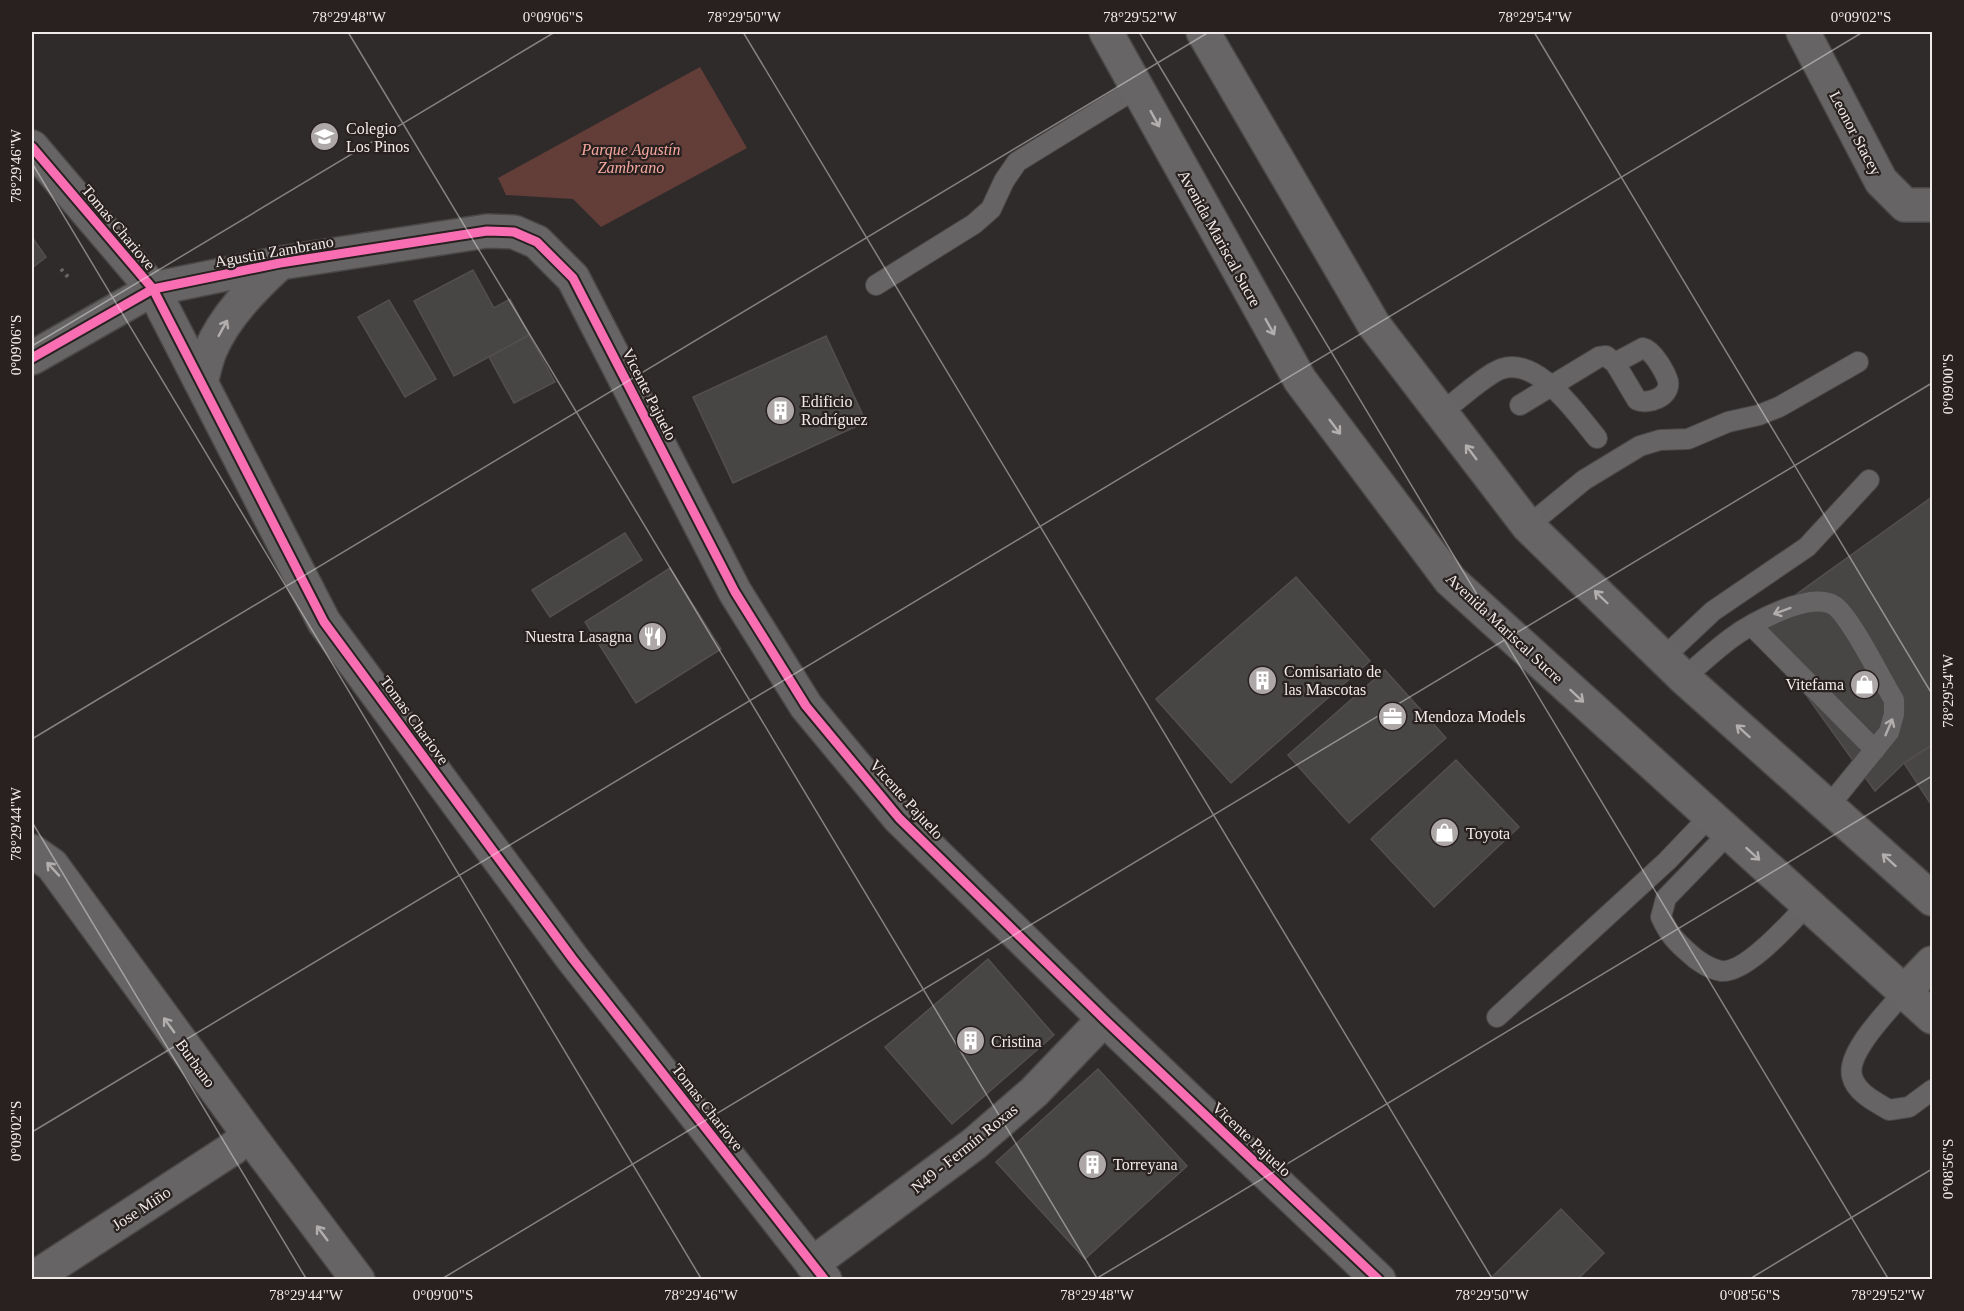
<svg xmlns="http://www.w3.org/2000/svg" width="1964" height="1311" font-family="Georgia,serif">
  <style>
    .green { fill: #633d38 }
    .building { fill: #484545; stroke: #534f4f; stroke-width: 1.5 }
    .lines { fill: none; stroke-linecap: round; stroke-linejoin: round }
    .service-casing { stroke: #4a4747; stroke-width: 22 }
    .minor-casing { stroke: #4a4747; stroke-width: 36 }
    .primary-casing { stroke: #4a4747; stroke-width: 36 }
    .path { stroke: #676565; stroke-width: 4; stroke-dasharray: 3 4.5; stroke-linecap: butt }
    .service { stroke: #666464; stroke-width: 20 }
    .minor { stroke: #666464; stroke-width: 33 }
    .primary { stroke: #676565; stroke-width: 33 }
    .cycleway-casing { stroke: #282120; stroke-width: 13 }
    .cycleway { stroke: #f96db3; stroke-width: 9 }
    .oneway { stroke: #b2afae }
    .oneway2 { stroke: #b2aeae }
    .ticks { fill: none; stroke: #f0ebea; stroke-width: 1.5; stroke-opacity: 0.45 }
    .labels { text-anchor: middle; stroke-width: 4.5; stroke-linejoin: round; paint-order: stroke }
    .poi-label { font-size: 16px; fill: #f0ebea; stroke: #282120; text-anchor: start }
    .street-label { font-size: 16px; fill: #f0ebea; stroke: #282120 }
    .park-label { font-size: 16px; font-style: italic; fill: #f6a89e; stroke: #282120 }
    .neatline { fill: none; stroke: #f0ebea; stroke-width: 2 }
    .ticks-label { font-size: 15px; text-anchor: middle; fill: #f0ebea }
  </style>
  <rect width="100%" height="100%" fill="#302b2b"/>
  <path class="green" d="M700 67 747 148 601 227 573 199 506 195 498 178Z"/>
  <g class="building">
    <path d="M32 237 46 257 32 268Z"/>
    <path d="M473 270 494 308 510 299 529 335 454 376 414 301Z"/>
    <path d="M389 300 436 379 405 397 358 317Z"/>
    <path d="M529 335 555 382 514 403 489 357Z"/>
    <path d="M826 336 866 422 733 483 693 397Z"/>
    <path d="M1932 497V745L1904 763 1875 791 1755 624Z"/>
    <path d="M625 533 642 560 550 617 532 590Z"/>
    <path d="M670 568 721 649 636 703 585 622Z"/>
    <path d="M1296 577 1370 661 1231 783 1156 699Z"/>
    <path d="M1385 670 1446 738 1349 823 1288 755Z"/>
    <path d="M1932 745V806L1904 763Z"/>
    <path d="M1456 760 1519 827 1434 907 1371 839Z"/>
    <path d="M988 959 1054 1035 952 1124 885 1047Z"/>
    <path d="M1098 1069 1187 1166 1085 1259 996 1162Z"/>
    <path d="M1561 1209 1604 1253 1577 1280H1489Z"/>
  </g>
  <g class="lines">
    <defs>
      <g id="service">
        <path d="M876 285 974 224 991 209 1004 181 1017 162 1137 88"/>
        <path d="M1520 405 1599 357 1606 356 1615 363 1637 400C1648 405 1671 397 1668 381 1665 372 1653 350 1643 348L1615 363"/>
        <path d="M1441 413C1458 400 1475 384 1493 373 1532 347 1576 413 1597 438"/>
        <path d="M1528 526 1584 480 1640 446 1660 440 1688 439 1728 422 1759 415 1779 407 1858 362"/>
        <path d="M1752 626 1875 750"/>
        <path d="M1663 658 1713 611 1807 547 1869 480"/>
        <path d="M1684 678C1699 665 1714 651 1730 639 1750 624 1812 589 1835 606 1852 619 1881 679 1894 700V714L1889 732 1828 807"/>
        <path d="M1729 833 1666 898 1661 917C1669 934 1675 941 1689 953 1697 961 1710 969 1721 971 1746 974 1792 921 1808 904"/>
        <path d="M1905 991C1890 1009 1846 1052 1852 1076 1856 1093 1876 1102 1889 1110L1909 1107 1932 1090"/>
        <path d="M1497 1017 1667 861 1710 816"/>
      </g>
      <g id="minor">
        <path d="M1803 32 1881 181 1905 205H1932"/>
        <path d="M32 147 153 289 324 622 572 958 825 1280"/>
        <path d="M32 358 153 289 280 263 487 231 514 232 537 242 573 278 735 592 806 706 899 818 1104 1019 1379 1280"/>
        <path d="M201 382C204 372 206 361 210 351 225 316 252 289 280 263"/>
        <path d="M32 851 52 865 249 1135 358 1280"/>
        <path d="M812 1264 974 1144 1034 1092 1104 1019"/>
        <path d="M32 1279 232 1149 249 1135"/>
      </g>
      <g id="primary">
        <path d="M1106 32 1300 380 1450 580 1932 1017"/>
        <path d="M1203 32 1374 325 1528 526 1684 678 1932 899"/>
        <path d="M1905 991 1932 963"/>
      </g>
    </defs>
    <use href="#service" class="service-casing"/>
    <use href="#minor" class="minor-casing"/>
    <use href="#primary" class="primary-casing"/>
    <path class="path" d="M61 269 68 277"/>
    <use href="#service" class="service"/>
    <use href="#minor" class="minor"/>
    <use href="#primary" class="primary"/>
    <defs>
      <g id="cycleway">
        <path d="M32 147 153 289 324 622 572 958 825 1280"/>
        <path d="M32 358 153 289 280 263 487 231 514 232 537 242 573 278 735 592 806 706 899 818 1104 1019 1379 1280"/>
      </g>
    </defs>
    <use href="#cycleway" class="cycleway-casing"/>
    <use href="#cycleway" class="cycleway"/>
  </g>
  <defs><path id="oneway-shaft" d="M-6 0H5M1.5-3L5.5 0L1.5 3" fill="none" stroke-width="1.6" stroke-linecap="round" stroke-linejoin="round" transform="scale(1.5)"/></defs>
  <g class="oneway">
    <use href="#oneway-shaft" transform="translate(1155 119) rotate(61)"/>
    <use href="#oneway-shaft" transform="translate(1270 327) rotate(61)"/>
    <use href="#oneway-shaft" transform="translate(1335 427) rotate(53)"/>
    <use href="#oneway-shaft" transform="translate(1471 452) rotate(-127)"/>
    <use href="#oneway-shaft" transform="translate(1601 597) rotate(-136)"/>
    <use href="#oneway-shaft" transform="translate(1577 696) rotate(43)"/>
    <use href="#oneway-shaft" transform="translate(1743 731) rotate(-138)"/>
    <use href="#oneway-shaft" transform="translate(1753 854) rotate(42)"/>
    <use href="#oneway-shaft" transform="translate(1889 860) rotate(-138)"/>
  </g>
  <g class="oneway2">
    <use href="#oneway-shaft" transform="translate(223 328) rotate(-61)"/>
    <use href="#oneway-shaft" transform="translate(1782 611) rotate(160)"/>
    <use href="#oneway-shaft" transform="translate(1889 727) rotate(-67)"/>
    <use href="#oneway-shaft" transform="translate(53 869) rotate(-133)"/>
    <use href="#oneway-shaft" transform="translate(169 1025) rotate(-126)"/>
    <use href="#oneway-shaft" transform="translate(322 1233) rotate(-127)"/>
  </g>
  <path class="ticks" d="M348 32 1098 1280M743 32 1493 1280M1139 32 1889 1280M1534 32 1932 694M1930 32 1932 36M32 163 702 1280M32 346 555 32M32 739 1209 32M32 822 307 1280M32 1132 1863 32M440 1280 1932 383M1094 1280 1932 776M1748 1280 1932 1169"/>
  <defs>
    <symbol id="school-disc" viewBox="-11 -11 22 22"><circle r="9.5" fill="#ada8a7" stroke="#282120"/><path d="M0-5L7-2L0 1L-7-2ZM-4 1L0 2.5L4 1V4Q0 6-4 4Z" fill="#fff"/></symbol>
    <symbol id="building-disc" viewBox="-11 -11 22 22"><circle r="9.5" fill="#ada8a7" stroke="#282120"/><path d="M-4-6H4V6H1V3H-1V6H-4ZM-2.5-4.3h1.7v1.8h-1.7ZM.8-4.3h1.7v1.8H.8ZM-2.5-1h1.7V.8h-1.7ZM.8-1h1.7V.8H.8Z" fill="#fff"/></symbol>
    <symbol id="restaurant-disc" viewBox="-11 -11 22 22"><circle r="9.5" fill="#ada8a7" stroke="#282120"/><path d="M-5-6h1v4h1v-4h1v4h1v-4h1v5L-1.5 .5V6h-2V.5L-5-1ZM5-6V6H3V1.5H1.5Q1.5-4 5-6Z" fill="#fff"/></symbol>
    <symbol id="shop-disc" viewBox="-11 -11 22 22"><circle r="9.5" fill="#ada8a7" stroke="#282120"/><path d="M-5-2.5h2.3a2.7 3.5 0 0 1 5.4 0H5L5.5 6h-11ZM-1.5-2.5h3a1.5 2.3 0 0 0-3 0Z" fill="#fff"/></symbol>
    <symbol id="office-disc" viewBox="-11 -11 22 22"><circle r="9.5" fill="#ada8a7" stroke="#282120"/><path d="M-6-3h4V-5.5h4V-3h4V5H-6ZM-1-4.5V-3h2v-1.5ZM-6 0V1H6V0Z" fill="#fff"/></symbol>
  </defs>
  <g fill-rule="evenodd">
    <use href="#school-disc" x="308" y="120" width="33" height="33"/>
    <use href="#building-disc" x="764" y="394" width="33" height="33"/>
    <use href="#restaurant-disc" x="636" y="620" width="33" height="33"/>
    <use href="#building-disc" x="1246" y="664" width="33" height="33"/>
    <use href="#shop-disc" x="1848" y="668" width="33" height="33"/>
    <use href="#office-disc" x="1376" y="700" width="33" height="33"/>
    <use href="#shop-disc" x="1428" y="816" width="33" height="33"/>
    <use href="#building-disc" x="954" y="1024" width="33" height="33"/>
    <use href="#building-disc" x="1076" y="1148" width="33" height="33"/>
  </g>
  <g class="labels">
    <g class="poi-label">
      <text x="346" y="134">Colegio<tspan x="346" dy="18">Los Pinos</tspan></text>
      <text x="801" y="407">Edificio<tspan x="801" dy="18">Rodríguez</tspan></text>
      <text x="632" y="642" text-anchor="end">Nuestra Lasagna</text>
      <text x="1284" y="677">Comisariato de<tspan x="1284" dy="18">las Mascotas</tspan></text>
      <text x="1844" y="690" text-anchor="end">Vitefama</text>
      <text x="1414" y="722">Mendoza Models</text>
      <text x="1466" y="839">Toyota</text>
      <text x="991" y="1047">Cristina</text>
      <text x="1113" y="1170">Torreyana</text>
    </g>
    <g class="street-label">
      <text transform="translate(1856 133) rotate(62)" y="6">Leonor Stacey</text>
      <text transform="translate(119 227) rotate(50)" y="6">Tomas Chariove</text>
      <text transform="translate(1220 238) rotate(61)" y="6">Avenida Mariscal Sucre</text>
      <text transform="translate(274 251) rotate(-10)" y="6">Agustin Zambrano</text>
      <text transform="translate(650 394) rotate(63)" y="6">Vicente Pajuelo</text>
      <text transform="translate(1505 628) rotate(43)" y="6">Avenida Mariscal Sucre</text>
      <text transform="translate(415 720) rotate(54)" y="6">Tomas Chariove</text>
      <text transform="translate(907 799) rotate(48)" y="6">Vicente Pajuelo</text>
      <text transform="translate(196 1063) rotate(54)" y="6">Burbano</text>
      <text transform="translate(708 1107) rotate(52)" y="6">Tomas Chariove</text>
      <text transform="translate(1252 1139) rotate(43)" y="6">Vicente Pajuelo</text>
      <text transform="translate(964 1148) rotate(-39)" y="6">N49 - Fermín Roxas</text>
      <text transform="translate(141 1208) rotate(-33)" y="6">Jose Miño</text>
    </g>
    <g class="park-label">
      <text x="631" y="155">Parque Agustín<tspan x="631" dy="18">Zambrano</tspan></text>
    </g>
  </g>
  <rect width="1964" height="1311" fill="none" stroke="#282120" stroke-width="66"/>
  <rect x="33" y="33" width="1898" height="1245" class="neatline"/>
  <g class="ticks-label">
    <text x="349" y="22">78°29'48"W</text>
    <text x="553" y="22">0°09'06"S</text>
    <text x="744" y="22">78°29'50"W</text>
    <text x="1140" y="22">78°29'52"W</text>
    <text x="1535" y="22">78°29'54"W</text>
    <text x="1861" y="22">0°09'02"S</text>
    <text transform="translate(16 166) rotate(-90)" y="5">78°29'46"W</text>
    <text transform="translate(16 345) rotate(-90)" y="5">0°09'06"S</text>
    <text transform="translate(1948 384) rotate(-90)" y="5">0°09'00"S</text>
    <text transform="translate(1948 691) rotate(-90)" y="5">78°29'54"W</text>
    <text transform="translate(16 824) rotate(-90)" y="5">78°29'44"W</text>
    <text transform="translate(16 1131) rotate(-90)" y="5">0°09'02"S</text>
    <text transform="translate(1948 1169) rotate(-90)" y="5">0°08'56"S</text>
    <text x="306" y="1300">78°29'44"W</text>
    <text x="443" y="1300">0°09'00"S</text>
    <text x="701" y="1300">78°29'46"W</text>
    <text x="1097" y="1300">78°29'48"W</text>
    <text x="1492" y="1300">78°29'50"W</text>
    <text x="1750" y="1300">0°08'56"S</text>
    <text x="1888" y="1300">78°29'52"W</text>
  </g>
</svg>
